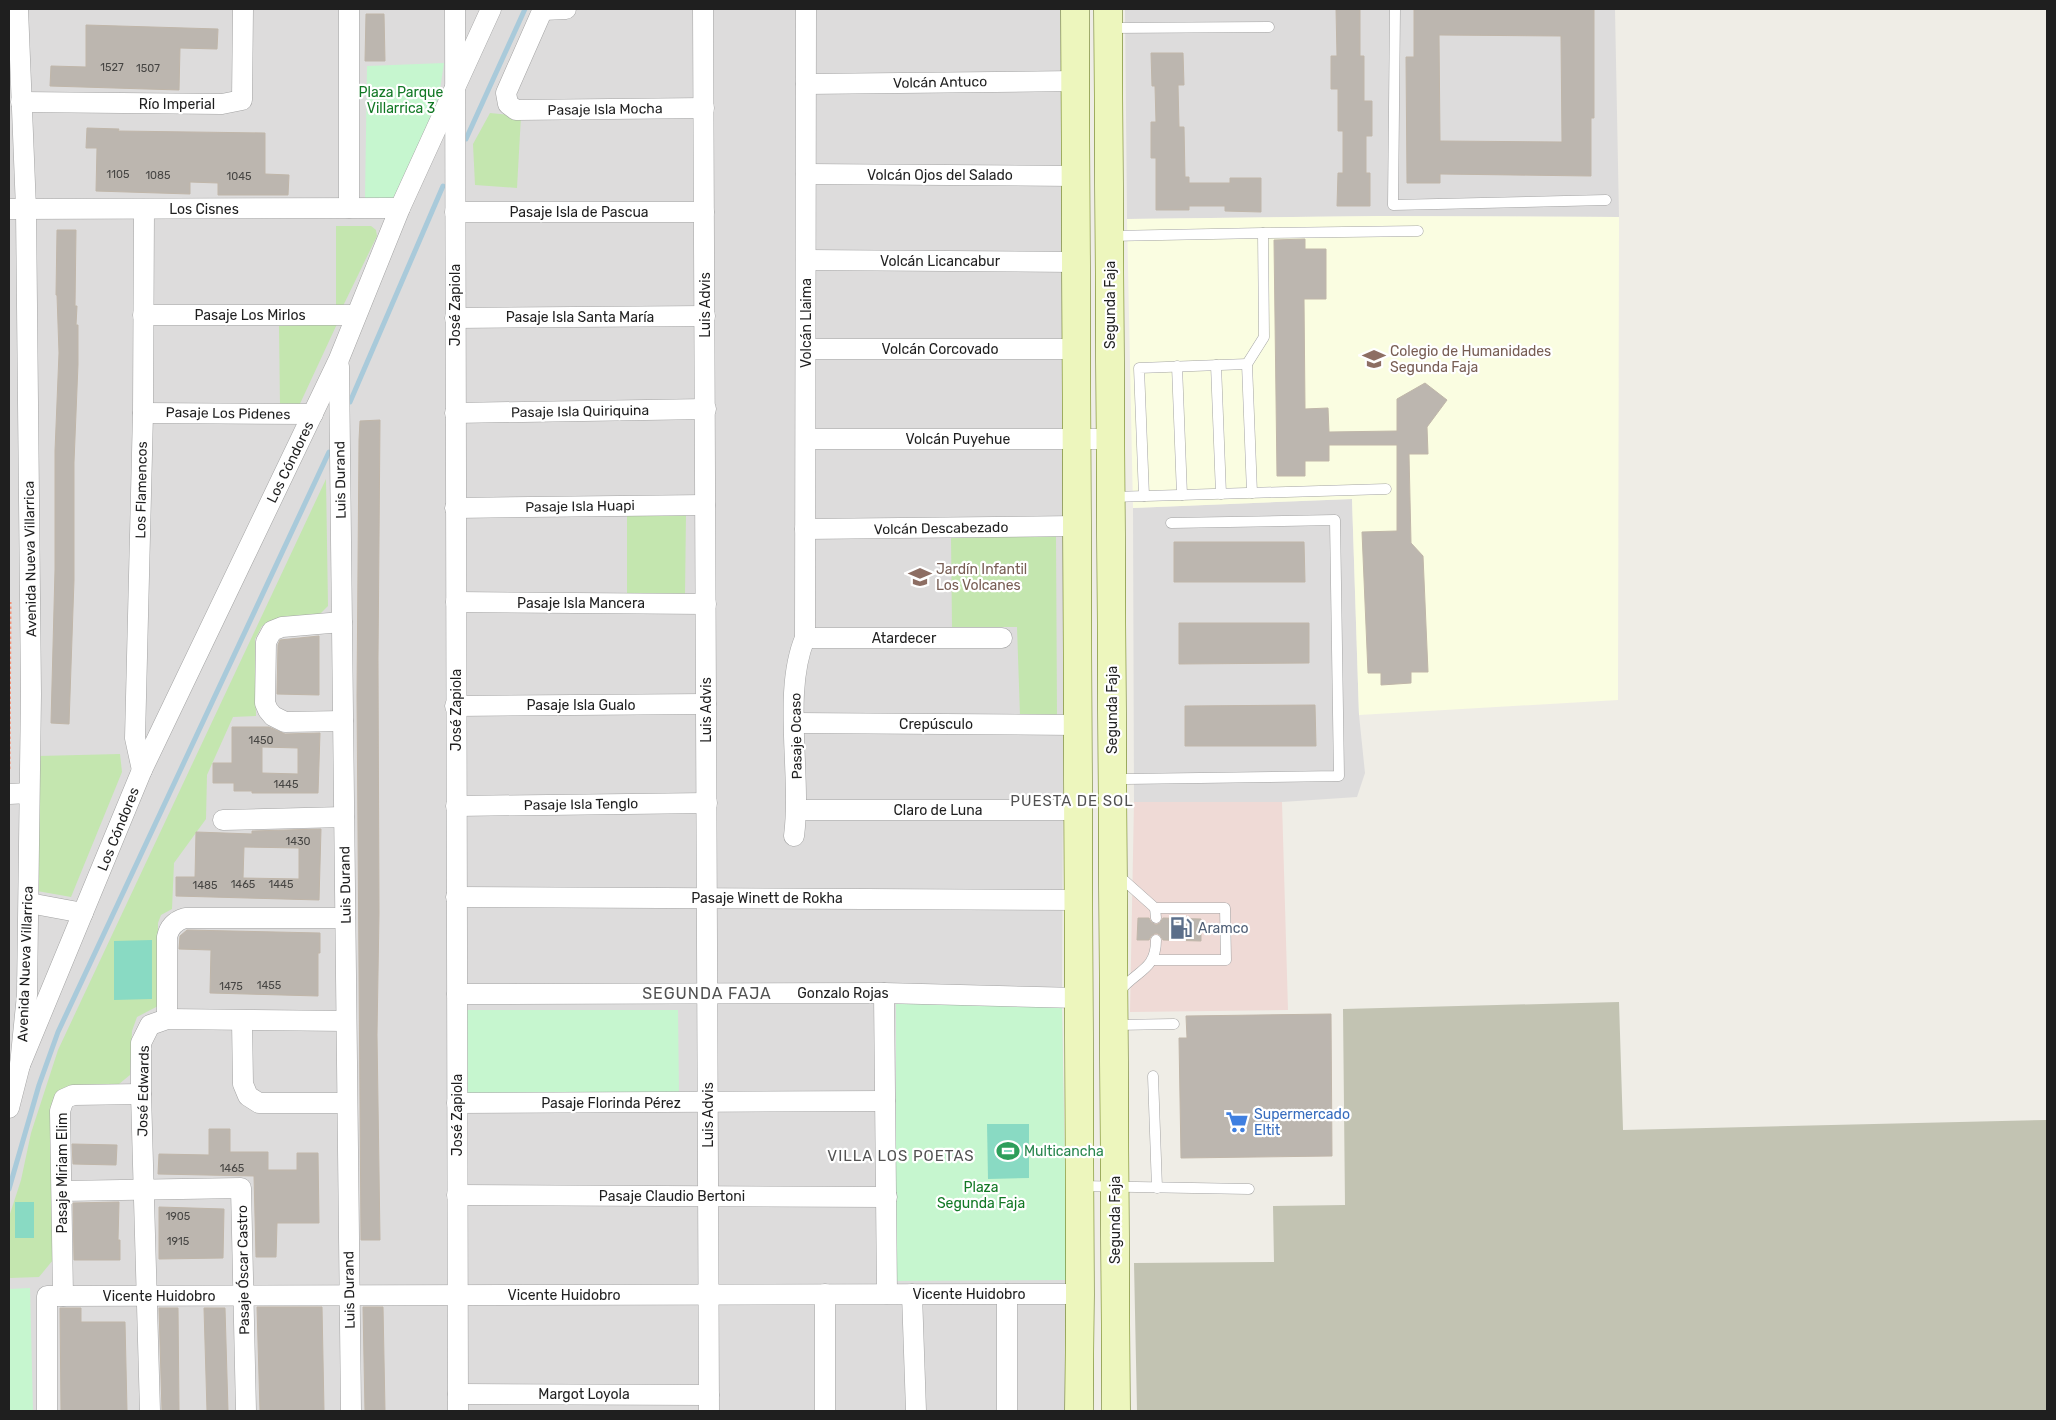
<svg xmlns="http://www.w3.org/2000/svg" width="2056" height="1420" font-family="Rubik,sans-serif">
  <style>
    .residential { fill: #dddcdc }
    .commercial { fill: #efdad6 }
    .education { fill: #fafde1 }
    .construction { fill: #c2c3b2 }
    .grass { fill: #c4e6af }
    .park { fill: #c6f6cf }
    .pitch { fill: #89dac3 }
    .lines { fill: none; stroke-linecap: round; stroke-linejoin: round }
    .stream { stroke: #a9cada; stroke-width: 5 }
    .building { fill: #bcb6af; stroke: #c0b6a9; fill-rule: evenodd }
    .lane-casing { stroke: #a3a3a3; stroke-width: 11 }
    .street-casing { stroke: #a3a3a3; stroke-width: 21 }
    .secondary-casing { stroke: #5c710b; stroke-width: 29 }
    .path { stroke: #f28e74; stroke-width: 3; stroke-dasharray: 2.5 2.5; stroke-linecap: butt }
    .lane { stroke: #fff; stroke-width: 10 }
    .street { stroke: #fff; stroke-width: 20 }
    .secondary { stroke: #edf6bd; stroke-width: 28 }
    .labels { text-anchor: middle; stroke-width: 4.5; stroke-linejoin: round; paint-order: stroke }
    .number-label { font-size: 11px; fill: #464543 }
    .street-label { font-size: 14px; fill: #1f1f1f; stroke: #fff }
    .park-label { font-size: 14px; fill: #127825; stroke: #fff }
    .education-label { font-size: 14px; fill: #785e54; stroke: #fff; text-anchor: start }
    .service-label { font-size: 14px; fill: #4e5e75; stroke: #fff; text-anchor: start }
    .shop-label { font-size: 14px; fill: #366cbe; stroke: #fff; text-anchor: start }
    .leisure-label { font-size: 14px; fill: #27864d; stroke: #fff; text-anchor: start }
    .neighbourhood-label { font-size: 15px; letter-spacing: 1px; fill: #525252; stroke: #fff }
    .quarter-label { font-size: 16px; letter-spacing: 1px; fill: #525252; stroke: #fff }
  </style>
  <rect width="100%" height="100%" fill="#efede6"/>
  <g class="residential">
    <path d="M9 9H1062L1064 570 1062 1006 1068 1411H9Z"/>
    <path d="M1125 9H1615L1619 217 1380 216 1127 219Z"/>
    <path d="M1352 499 1359 715 1365 773 1357 797 1282 802H1134L1133 508Z"/>
  </g>
  <path class="commercial" d="M1134 802H1282L1288 1010 1130 1012Z"/>
  <path class="education" d="M1380 216 1619 217 1618 700 1359 715 1352 499 1133 508 1127 219Z"/>
  <path class="construction" d="M1619 1002 1623 1130 2047 1120V1411H1137L1134 1263 1274 1262 1273 1206 1345 1205 1343 1009Z"/>
  <g class="grass">
    <path d="M490 113 521 116 517 188 475 185 473 144Z"/>
    <path d="M336 226H371L376 230 377 236 343 306H336Z"/>
    <path d="M337 324 298 408 280 407 279 326Z"/>
    <path d="M326 479 328 606 320 614 274 621 262 626 255 639 256 716 233 717 207 775 206 819 174 863 172 909 161 915 158 923V1006L137 1017 132 1031 130 1075 119 1084 73 1086 63 1090 52 1104 53 1260 39 1277 9 1278V1217L21 1180 31 1133 58 1050Z"/>
    <path d="M627 513 686 514 685 595H627Z"/>
    <path d="M1056 535 1057 717 1020 716 1017 627H952L951 537Z"/>
    <path d="M120 754 122 772 71 897 37 891 38 756Z"/>
  </g>
  <g class="park">
    <path d="M444 63 439 96 397 200 365 199 367 66Z"/>
    <path d="M896 1004 1062 1006 1067 1280 896 1281Z"/>
    <path d="M463 1010H678L679 1093H463Z"/>
    <path d="M30 1288 33 1411H9V1289Z"/>
  </g>
  <g class="pitch">
    <path d="M152 940V999L114 1000V941Z"/>
    <path d="M987 1124H1029V1178L988 1179Z"/>
    <rect x="15" y="1202" width="19" height="36"/>
  </g>
  <g class="lines">
    <g class="stream">
      <path d="M466 139 525 9"/>
      <path d="M350 402 443 186"/>
      <path d="M9 1189 39 1085 58 1032 329 452"/>
    </g>
  </g>
  <g class="building">
    <path d="M1336 9H1360V56H1364V101H1372V136H1366V173H1370V206H1337L1338 173H1343V131H1338V89H1331V56H1337Z"/>
    <path d="M1414 9H1594V118H1591V176L1440 174V183H1407L1406 57H1414ZM1439 35 1561 36 1562 142 1440 141Z"/>
    <path d="M366 14H384L385 61H365Z"/>
    <path d="M86 25 218 29 217 49 180 48 179 90 50 86 51 66 86 67Z"/>
    <path d="M1151 53H1183L1184 85H1178L1179 127H1184L1185 177H1189V183H1230V178H1261V212L1225 211V206H1189V210H1156V158H1151V122H1156L1155 86H1152Z"/>
    <path d="M87 128 119 129 118 131 265 133V174L289 175 288 195H218V183L190 182V194L96 191 97 148H86Z"/>
    <path d="M57 230H76L75 306H77L76 325H78V364L74 462V580L69 724 51 723 55 570V451L59 353 57 295H56Z"/>
    <path d="M1305 239V249H1326V299H1304L1305 409 1328 408 1329 432 1397 431V399L1425 383 1447 400 1427 427 1428 454H1409L1411 543 1423 556 1428 672H1411V683L1381 685V673H1368L1362 532 1397 531V445H1329V461H1305V476H1277L1274 240Z"/>
    <path d="M380 420 378 658 379 913 377 1035 380 1240H361L357 696 359 440 360 421Z"/>
    <path d="M1174 542H1304L1305 582H1174Z"/>
    <path d="M1179 623H1309V663L1179 664Z"/>
    <path d="M319 636V695L277 694 278 645 280 640Z"/>
    <path d="M1315 705 1316 746H1185V706Z"/>
    <path d="M232 727H269L285 734 320 733 318 793H252V791H234V783H213V763H232ZM262 747 298 748V774L262 773Z"/>
    <path d="M321 829 319 900 176 896V877H195L196 832 252 834V831ZM244 847 299 848V879L243 878Z"/>
    <path d="M1138 918H1149L1151 922 1156 925 1160 923 1163 918 1201 919V941L1163 940 1160 935 1156 933 1151 936 1149 940H1137Z"/>
    <path d="M187 930 320 933V953H318V996L210 993 211 950 179 949 180 936Z"/>
    <path d="M1331 1014 1332 1156 1181 1158 1179 1038H1187L1186 1016Z"/>
    <path d="M209 1129H230V1152H268V1170H297V1153H318L319 1223H277L276 1257H256L254 1176 158 1174 159 1154 209 1155Z"/>
    <path d="M72 1144 117 1145 116 1165 73 1164Z"/>
    <path d="M119 1202 118 1240H120V1260H74L73 1203Z"/>
    <path d="M159 1207 224 1209 223 1258 159 1259Z"/>
    <path d="M257 1307H322L324 1411H260Z"/>
    <path d="M363 1307H383L385 1411H365Z"/>
    <path d="M60 1308H81V1322H125L127 1411H61Z"/>
    <path d="M159 1308H178L179 1411H162Z"/>
    <path d="M204 1308H225L228 1411H207Z"/>
  </g>
  <g class="lines">
    <defs>
      <g id="lane">
        <path d="M1395 9 1393 205 1606 200"/>
        <path d="M1109 28 1269 27"/>
        <path d="M1263 233 1418 231"/>
        <path d="M1110 236 1263 233 1264 337 1247 364 1252 493"/>
        <path d="M1216 365 1221 494"/>
        <path d="M1177 366 1182 495"/>
        <path d="M1144 496 1139 368 1247 364"/>
        <path d="M1112 497 1386 489"/>
        <path d="M1126 779 1339 776 1335 520 1171 523"/>
        <path d="M1118 875 1155 908H1225L1226 960H1154"/>
        <path d="M1155 908 1156 918"/>
        <path d="M1119 992C1136 970 1156 971 1156 940"/>
        <path d="M1115 1025 1174 1024"/>
        <path d="M1153 1076 1157 1188"/>
        <path d="M1080 1186 1249 1189"/>
      </g>
      <g id="street">
        <path d="M349 9V208"/>
        <path d="M455 9 458 1411"/>
        <path d="M543 9 506 93 508 104 516 110 704 108"/>
        <path d="M703 9 709 1411"/>
        <path d="M543 10 566 9"/>
        <path d="M806 84 1075 81"/>
        <path d="M21 102 222 104 242 100 243 9"/>
        <path d="M806 174 1075 176"/>
        <path d="M9 209 400 208"/>
        <path d="M455 212H704"/>
        <path d="M806 260 1075 262"/>
        <path d="M143 315H356"/>
        <path d="M455 318 705 316"/>
        <path d="M806 349H1075"/>
        <path d="M339 366 351 1411"/>
        <path d="M143 413 313 414"/>
        <path d="M455 413 706 409"/>
        <path d="M806 439H1111"/>
        <path d="M455 508 705 505"/>
        <path d="M805 529 1076 526"/>
        <path d="M456 602 706 604"/>
        <path d="M342 622 282 627 272 631 266 642 265 703 268 710 273 716 285 722 343 721"/>
        <path d="M805 638H1002"/>
        <path d="M455 706 706 704"/>
        <path d="M795 723 1077 725"/>
        <path d="M142 770 135 738 143 413 144 209"/>
        <path d="M9 794 29 793"/>
        <path d="M456 806 707 803"/>
        <path d="M797 810H1078"/>
        <path d="M223 820 344 817"/>
        <path d="M794 836C802 775 782 692 805 638L806 9"/>
        <path d="M456 897 1078 900"/>
        <path d="M29 903 83 913"/>
        <path d="M884 993 887 1294"/>
        <path d="M457 994 884 993 1079 998"/>
        <path d="M167 1019V937C169 927 175 921 185 918H345"/>
        <path d="M242 1021 243 1084 248 1096 259 1103H347"/>
        <path d="M20 1065 142 770 339 359 400 208 491 9"/>
        <path d="M457 1103 885 1101"/>
        <path d="M9 1108 20 1065 27 995 31 694 26 209 18 9"/>
        <path d="M62 1191 241 1188 246 1411"/>
        <path d="M457 1195 887 1197"/>
        <path d="M825 1294V1411"/>
        <path d="M912 1294 916 1411"/>
        <path d="M1007 1294V1411"/>
        <path d="M63 1296 60 1111 64 1099 73 1095 141 1094"/>
        <path d="M458 1394 709 1395"/>
        <path d="M47 1411V1296L1080 1294"/>
        <path d="M150 1411 141 1094V1043L150 1025 167 1019 346 1021"/>
      </g>
      <g id="secondary">
        <path d="M1075 9 1080 1294 1079 1411"/>
        <path d="M1108 9 1116 1411"/>
      </g>
    </defs>
    <use href="#lane" class="lane-casing"/>
    <use href="#street" class="street-casing"/>
    <use href="#secondary" class="secondary-casing"/>
    <path class="path" d="M9 769 10 602"/>
    <use href="#lane" class="lane"/>
    <use href="#street" class="street"/>
    <use href="#secondary" class="secondary"/>
  </g>
  <defs>
    <symbol id="school-bare" viewBox="-9 -9 18 18"><path d="M0-5L7-2L0 1L-7-2ZM-4 1L0 2.5L4 1V4Q0 6-4 4Z" fill="#8d6e63" stroke="#fff" stroke-width="2.5" paint-order="stroke"/></symbol>
    <symbol id="fuel-bare" viewBox="-9 -9 18 18"><path d="M-5.5-6h7V0h2V4h1.3V-2.5L3-4.5l.8-.8L6-3V5H2.5V1h-1V6h-7ZM-4.2-4.7v3.2H.2V-4.7Z" fill="#5c6f8a" stroke="#fff" stroke-width="2.5" paint-order="stroke"/></symbol>
    <symbol id="supermarket-bare" viewBox="-9 -9 18 18"><path d="M-6-5.5h2.5l.6 2H6L4.5 2H-2.5L-4.4-4H-6ZM-1.5 3.2a1.3 1.3 0 1 0 .1 0ZM3 3.2a1.3 1.3 0 1 0 .1 0Z" fill="#3f7fe0" stroke="#fff" stroke-width="2.5" paint-order="stroke"/></symbol>
    <symbol id="stadium-bare" viewBox="-9 -9 18 18"><path d="M0-5a6.5 5 0 1 0 0 10a6.5 5 0 1 0 0-10ZM-3.5-1.8h7v3.6h-7Z" fill="#2e9e5b" stroke="#fff" stroke-width="2.5" paint-order="stroke"/></symbol>
  </defs>
  <g fill-rule="evenodd">
    <use href="#school-bare" x="1358" y="343" width="32" height="32"/>
    <use href="#school-bare" x="904" y="561" width="32" height="32"/>
    <use href="#fuel-bare" x="1165" y="912" width="32" height="32"/>
    <use href="#supermarket-bare" x="1221" y="1106" width="32" height="32"/>
    <use href="#stadium-bare" x="992" y="1135" width="32" height="32"/>
  </g>
  <g class="labels">
    <g class="number-label">
      <text x="112" y="71">1527</text>
      <text x="148" y="72">1507</text>
      <text x="118" y="178">1105</text>
      <text x="158" y="179">1085</text>
      <text x="239" y="180">1045</text>
      <text x="261" y="744">1450</text>
      <text x="286" y="788">1445</text>
      <text x="298" y="845">1430</text>
      <text x="243" y="888">1465</text>
      <text x="281" y="888">1445</text>
      <text x="205" y="889">1485</text>
      <text x="269" y="989">1455</text>
      <text x="231" y="990">1475</text>
      <text x="232" y="1172">1465</text>
      <text x="178" y="1220">1905</text>
      <text x="178" y="1245">1915</text>
    </g>
    <g class="street-label">
      <text transform="translate(940 82) rotate(-1)" y="5">Volcán Antuco</text>
      <text x="177" y="109">Río Imperial</text>
      <text transform="translate(605 109) rotate(-1)" y="5">Pasaje Isla Mocha</text>
      <text x="940" y="180">Volcán Ojos del Salado</text>
      <text x="204" y="214">Los Cisnes</text>
      <text x="579" y="217">Pasaje Isla de Pascua</text>
      <text x="940" y="266">Volcán Licancabur</text>
      <text transform="translate(455 305) rotate(-90)" y="5">José Zapiola</text>
      <text transform="translate(705 305) rotate(-90)" y="5">Luis Advis</text>
      <text transform="translate(1110 305) rotate(-90)" y="5">Segunda Faja</text>
      <text x="250" y="320">Pasaje Los Mirlos</text>
      <text x="580" y="322">Pasaje Isla Santa María</text>
      <text transform="translate(806 323) rotate(-90)" y="5">Volcán Llaima</text>
      <text x="940" y="354">Volcán Corcovado</text>
      <text transform="translate(580 411) rotate(-1)" y="5">Pasaje Isla Quiriquina</text>
      <text transform="translate(228 413) rotate(1)" y="5">Pasaje Los Pidenes</text>
      <text x="958" y="444">Volcán Puyehue</text>
      <text transform="translate(290 462) rotate(-64)" y="5">Los Cóndores</text>
      <text transform="translate(340 480) rotate(-91)" y="5">Luis Durand</text>
      <text transform="translate(141 490) rotate(-89)" y="5">Los Flamencos</text>
      <text transform="translate(580 506) rotate(-1)" y="5">Pasaje Isla Huapi</text>
      <text transform="translate(941 528) rotate(-1)" y="5">Volcán Descabezado</text>
      <text transform="translate(30 559) rotate(-91)" y="5">Avenida Nueva Villarrica</text>
      <text x="581" y="608">Pasaje Isla Mancera</text>
      <text x="904" y="643">Atardecer</text>
      <text x="581" y="710">Pasaje Isla Gualo</text>
      <text transform="translate(456 710) rotate(-90)" y="5">José Zapiola</text>
      <text transform="translate(706 710) rotate(-90)" y="5">Luis Advis</text>
      <text transform="translate(1112 710) rotate(-90)" y="5">Segunda Faja</text>
      <text x="936" y="729">Crepúsculo</text>
      <text transform="translate(796 736) rotate(-91)" y="5">Pasaje Ocaso</text>
      <text transform="translate(581 804) rotate(-1)" y="5">Pasaje Isla Tenglo</text>
      <text x="938" y="815">Claro de Luna</text>
      <text transform="translate(118 829) rotate(-68)" y="5">Los Cóndores</text>
      <text transform="translate(345 885) rotate(-91)" y="5">Luis Durand</text>
      <text x="767" y="903">Pasaje Winett de Rokha</text>
      <text transform="translate(25 964) rotate(-88)" y="5">Avenida Nueva Villarrica</text>
      <text x="843" y="998">Gonzalo Rojas</text>
      <text transform="translate(143 1091) rotate(-89)" y="5">José Edwards</text>
      <text x="611" y="1108">Pasaje Florinda Pérez</text>
      <text transform="translate(457 1115) rotate(-90)" y="5">José Zapiola</text>
      <text transform="translate(708 1115) rotate(-90)" y="5">Luis Advis</text>
      <text transform="translate(62 1173) rotate(-90)" y="5">Pasaje Miriam Elim</text>
      <text x="672" y="1201">Pasaje Claudio Bertoni</text>
      <text transform="translate(1115 1220) rotate(-90)" y="5">Segunda Faja</text>
      <text transform="translate(243 1270) rotate(-91)" y="5">Pasaje Óscar Castro</text>
      <text transform="translate(349 1290) rotate(-91)" y="5">Luis Durand</text>
      <text x="969" y="1299">Vicente Huidobro</text>
      <text x="564" y="1300">Vicente Huidobro</text>
      <text x="159" y="1301">Vicente Huidobro</text>
      <text x="584" y="1399">Margot Loyola</text>
    </g>
    <g class="park-label">
      <text x="401" y="97">Plaza Parque<tspan x="401" dy="16">Villarrica 3</tspan></text>
      <text x="981" y="1192">Plaza<tspan x="981" dy="16">Segunda Faja</tspan></text>
    </g>
    <g class="education-label">
      <text x="1390" y="356">Colegio de Humanidades<tspan x="1390" dy="16">Segunda Faja</tspan></text>
      <text x="936" y="574">Jardín Infantil<tspan x="936" dy="16">Los Volcanes</tspan></text>
    </g>
    <g class="service-label">
      <text x="1198" y="933">Aramco</text>
    </g>
    <g class="shop-label">
      <text x="1254" y="1119">Supermercado<tspan x="1254" dy="16">Eltit</tspan></text>
    </g>
    <g class="leisure-label">
      <text x="1024" y="1156">Multicancha</text>
    </g>
    <g class="neighbourhood-label">
      <text x="1072" y="806">PUESTA DE SOL</text>
      <text x="901" y="1161">VILLA LOS POETAS</text>
    </g>
    <g class="quarter-label">
      <text x="707" y="999">SEGUNDA FAJA</text>
    </g>
  </g>
  <rect width="2056" height="1420" fill="none" stroke="#1f1f1f" stroke-width="20"/>
</svg>
